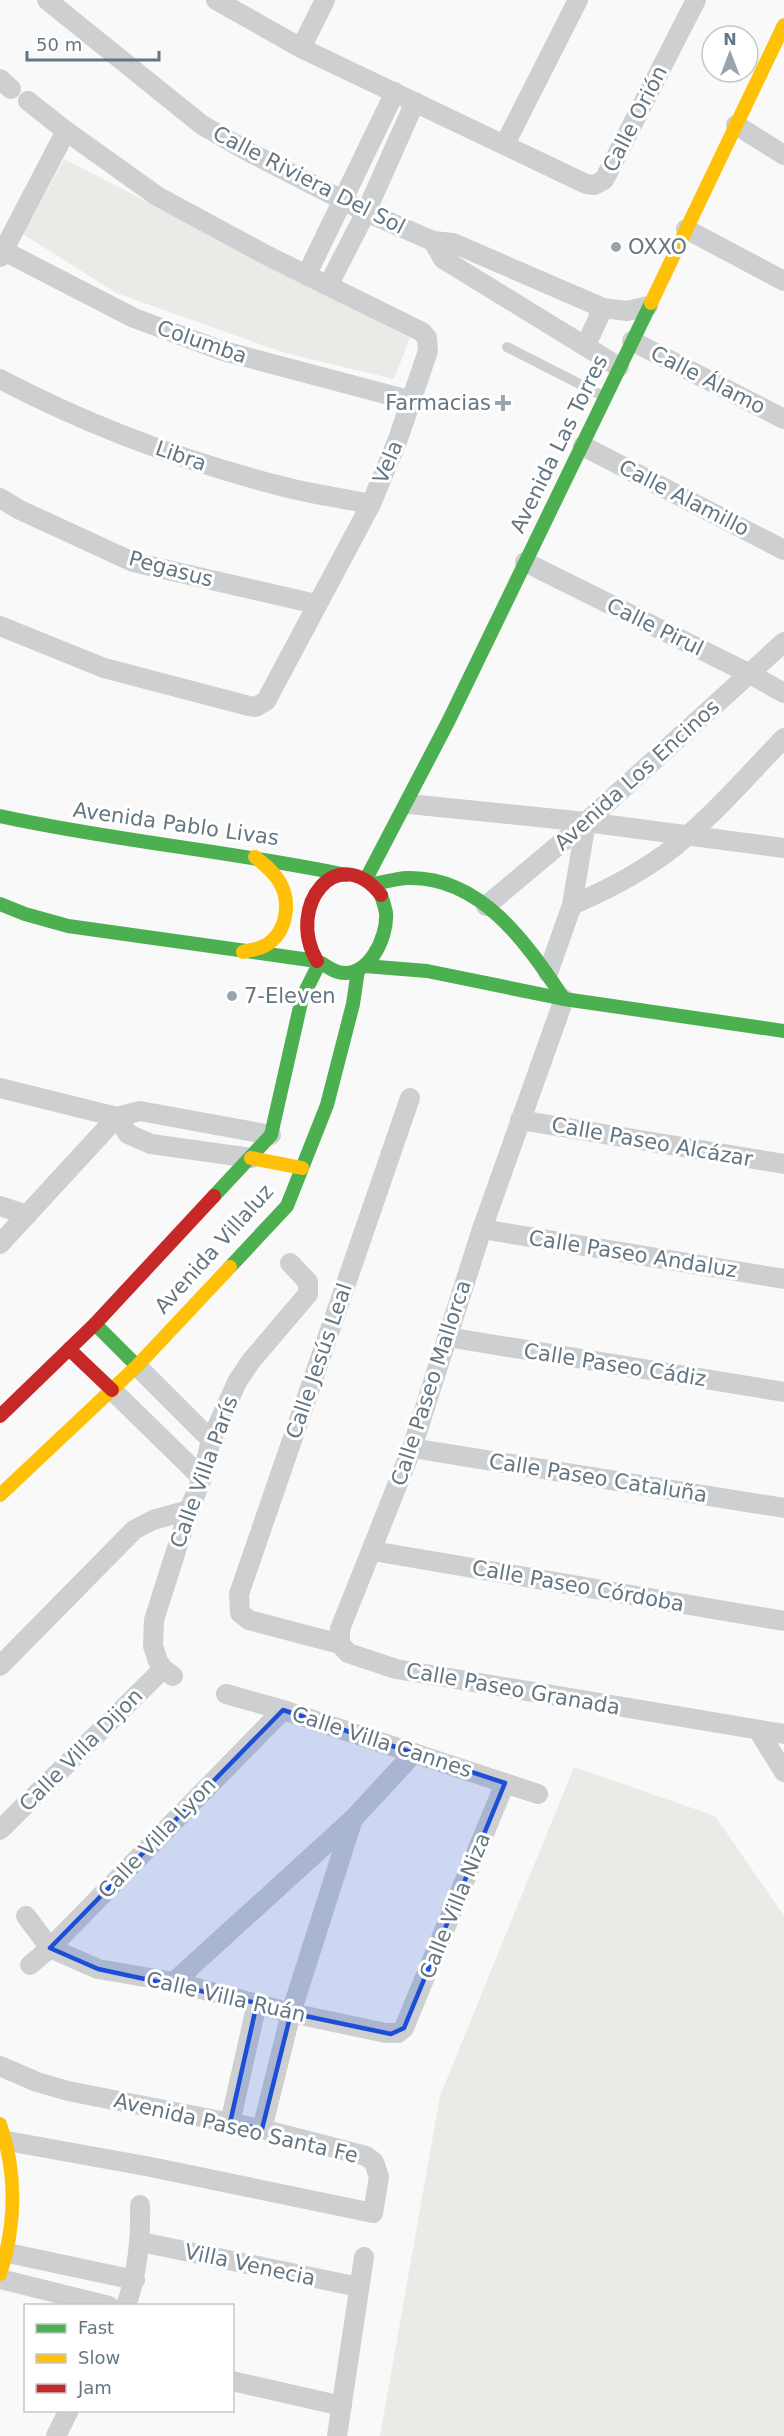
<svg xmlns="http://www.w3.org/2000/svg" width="784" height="2436" font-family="'DejaVu Sans',sans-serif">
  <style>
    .green { fill: #e8ebe6 }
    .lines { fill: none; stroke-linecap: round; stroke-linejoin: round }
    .lane { stroke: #cecfd0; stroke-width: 10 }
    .street { stroke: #cecfd0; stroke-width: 20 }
    .fast { stroke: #4caf50; stroke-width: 14 }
    .slow { stroke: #ffc107; stroke-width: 14 }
    .jam { stroke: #c62828; stroke-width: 14 }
    .marked { fill: #1d4ed8; fill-opacity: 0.2; stroke: #1d4ed8; stroke-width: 4.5; stroke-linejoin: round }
    .poi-dot { fill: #99a4ac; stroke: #fff; stroke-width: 2 }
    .labels { text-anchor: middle; stroke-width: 6; stroke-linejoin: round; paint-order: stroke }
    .street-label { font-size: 21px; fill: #657683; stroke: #fff }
    .poi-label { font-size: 21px; fill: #657683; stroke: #fff; text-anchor: start }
  </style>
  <rect width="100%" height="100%" fill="#f9f9f9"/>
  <g class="green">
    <path d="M64 159 410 338 394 379 285 353 116 293 23 234Z"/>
    <path d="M574 1767 715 1816 784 1916V2436H380L440 2096Z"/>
  </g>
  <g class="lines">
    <path class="lane" d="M507 347 605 397"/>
    <g class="street">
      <path d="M47 0 202 125 249 152 366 212 433 241 453 243 603 308 627 311 648 306"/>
      <path d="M216 0 301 48 586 184 594 185 604 180 696 0"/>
      <path d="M301 48 325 0"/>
      <path d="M0 79 11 89"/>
      <path d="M736 125 784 155"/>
      <path d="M505 144 578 0"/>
      <path d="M686 229 784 281"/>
      <path d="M433 241 443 259 619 367"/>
      <path d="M4 251 134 318 220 350 412 401"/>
      <path d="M0 257 66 131"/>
      <path d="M307 274 395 92"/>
      <path d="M329 284 366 212 415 102"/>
      <path d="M632 341 784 419"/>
      <path d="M586 345 603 308"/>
      <path d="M0 379C89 426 184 461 281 486 310 494 341 498 371 504"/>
      <path d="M583 446 784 550"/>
      <path d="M0 498 20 510 133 562 316 604"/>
      <path d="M525 562 750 674 784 693"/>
      <path d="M0 626 104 668 249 706 256 707 266 701 371 504 398 439 428 351 427 338 422 332 268 256 157 196 66 131 28 101"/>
      <path d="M409 804 586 822 784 848"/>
      <path d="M572 905C605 891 636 875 665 854 709 821 746 777 784 738"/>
      <path d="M486 906 586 822 784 642"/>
      <path d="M548 973 572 905 586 822"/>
      <path d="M0 1088 117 1117 140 1111 271 1135"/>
      <path d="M410 1098 239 1594 240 1613 249 1620 340 1644 348 1653 396 1669 784 1734"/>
      <path d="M117 1117 128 1134 151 1144 251 1158"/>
      <path d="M520 1120 784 1164"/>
      <path d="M0 1206 27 1215"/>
      <path d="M482 1229 784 1279"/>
      <path d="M0 1244 117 1117"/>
      <path d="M447 1337 784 1392"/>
      <path d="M137 1366 211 1440"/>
      <path d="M112 1390 202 1478"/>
      <path d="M412 1448 784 1508"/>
      <path d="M373 1551 784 1621"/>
      <path d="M340 1644V1629L412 1448 482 1229 564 999"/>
      <path d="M0 1666 134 1530 153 1520 189 1510"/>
      <path d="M173 1676 163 1669 158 1661 153 1646 154 1620 189 1510 202 1478 211 1440 237 1382 251 1361 308 1294V1282L290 1263"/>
      <path d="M226 1694 283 1710 538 1794"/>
      <path d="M758 1730 784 1772"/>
      <path d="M0 1830 163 1669"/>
      <path d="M26 1916 50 1948 98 1969 174 1982 291 2013 386 2033H398L404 2028 505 1783"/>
      <path d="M30 1965 50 1948 283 1710"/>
      <path d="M174 1982 353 1819 414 1753"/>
      <path d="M0 2066 37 2082 68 2091 262 2129 366 2156 374 2162 379 2177 373 2213 151 2167 7 2141"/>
      <path d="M230 2123 257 2003"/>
      <path d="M262 2129 291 2013 352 1822"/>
      <path d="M141 2242 359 2287"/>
      <path d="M8 2253 135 2280"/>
      <path d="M0 2279 109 2306"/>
      <path d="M126 2306C138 2272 141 2240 140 2205"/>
      <path d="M232 2381 342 2406"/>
      <path d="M56 2436 69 2410"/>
      <path d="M337 2436 364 2257"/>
    </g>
    <g class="fast">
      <path d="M0 816C114 841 231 851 346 875"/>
      <path d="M366 879 448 722 651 303"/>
      <path d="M374 884C384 882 395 879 406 878 481 875 527 944 564 999"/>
      <path d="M0 904 25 914 68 926 317 961C324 964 331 970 338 972 368 980 388 937 386 913 385 907 383 901 381 895"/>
      <path d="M365 966 427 971 564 999 784 1031"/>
      <path d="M214 1196 271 1135 302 998 319 964"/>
      <path d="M230 1267 287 1206 327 1105 353 1004 358 970"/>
      <path d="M95 1324 137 1366"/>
    </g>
    <g class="slow">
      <path d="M651 303 784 25"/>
      <path d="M243 952C249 950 256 950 262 947 287 936 292 902 279 881 273 871 264 864 255 857"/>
      <path d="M251 1158 302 1168"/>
      <path d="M0 1495 137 1366 230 1267"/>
      <path d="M0 2124C17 2173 16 2225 0 2274"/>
    </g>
    <g class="jam">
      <path d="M317 961C285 906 338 840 381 895"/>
      <path d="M69 1349 112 1390"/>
      <path d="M0 1416 95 1324 214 1196"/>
    </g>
  </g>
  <path class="marked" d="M283 1710 505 1783 404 2028 391 2034 291 2013 262 2129 230 2123 257 2003 98 1969 50 1948Z"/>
  <g class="poi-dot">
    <circle cx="616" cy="247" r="6"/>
    <path d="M500 394h6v6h6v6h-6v6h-6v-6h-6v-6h6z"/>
    <circle cx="232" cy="996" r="6"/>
  </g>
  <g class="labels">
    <g class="street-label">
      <text transform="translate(635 119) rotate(-63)" y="7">Calle Orión</text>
      <text transform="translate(309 180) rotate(27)" y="7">Calle Riviera Del Sol</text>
      <text transform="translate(202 342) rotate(19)" y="7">Columba</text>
      <text transform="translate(708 380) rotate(27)" y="7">Calle Álamo</text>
      <text transform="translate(559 444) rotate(-64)" y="7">Avenida Las Torres</text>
      <text transform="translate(181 456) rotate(19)" y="7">Libra</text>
      <text transform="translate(388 462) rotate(-67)" y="7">Vela</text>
      <text transform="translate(684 498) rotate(27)" y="7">Calle Alamillo</text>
      <text transform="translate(171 569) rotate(15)" y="7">Pegasus</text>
      <text transform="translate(655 627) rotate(26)" y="7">Calle Pirul</text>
      <text transform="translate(637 775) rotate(-42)" y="7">Avenida Los Encinos</text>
      <text transform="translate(176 824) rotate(8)" y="7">Avenida Pablo Livas</text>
      <text transform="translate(652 1142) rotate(10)" y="7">Calle Paseo Alcázar</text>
      <text transform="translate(214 1249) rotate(-48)" y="7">Avenida Villaluz</text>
      <text transform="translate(633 1254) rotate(9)" y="7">Calle Paseo Andaluz</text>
      <text transform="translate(319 1361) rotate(-71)" y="7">Calle Jesús Leal</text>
      <text transform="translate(615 1365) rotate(9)" y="7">Calle Paseo Cádiz</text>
      <text transform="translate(431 1383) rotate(-72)" y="7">Calle Paseo Mallorca</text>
      <text transform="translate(204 1472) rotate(-70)" y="7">Calle Villa París</text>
      <text transform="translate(598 1478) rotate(9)" y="7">Calle Paseo Cataluña</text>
      <text transform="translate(578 1586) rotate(10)" y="7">Calle Paseo Córdoba</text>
      <text transform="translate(513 1689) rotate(10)" y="7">Calle Paseo Granada</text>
      <text transform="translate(382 1742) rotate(18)" y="7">Calle Villa Cannes</text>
      <text transform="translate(81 1750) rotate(-45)" y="7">Calle Villa Dijon</text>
      <text transform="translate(157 1838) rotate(-46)" y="7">Calle Villa Lyon</text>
      <text transform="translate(455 1906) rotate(-68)" y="7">Calle Villa Niza</text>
      <text transform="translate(226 1997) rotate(13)" y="7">Calle Villa Ruán</text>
      <text transform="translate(236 2128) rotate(13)" y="7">Avenida Paseo Santa Fe</text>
      <text transform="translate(250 2265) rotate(12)" y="7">Villa Venecia</text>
    </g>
    <g class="poi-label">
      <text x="628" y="254">OXXO</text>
      <text x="491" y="410" text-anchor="end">Farmacias</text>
      <text x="244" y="1003">7-Eleven</text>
    </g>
  </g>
  <rect x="24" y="2304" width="210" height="108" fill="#ffffff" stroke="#c1c8cd" stroke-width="1.5"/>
  <rect x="36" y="2324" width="30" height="9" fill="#4caf50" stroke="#c1c8cd" stroke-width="1.5"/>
  <text x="78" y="2334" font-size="18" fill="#657683">Fast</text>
  <rect x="36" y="2354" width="30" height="9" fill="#ffc107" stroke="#c1c8cd" stroke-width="1.5"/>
  <text x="78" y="2364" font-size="18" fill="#657683">Slow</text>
  <rect x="36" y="2384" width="30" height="9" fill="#c62828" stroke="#c1c8cd" stroke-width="1.5"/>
  <text x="78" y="2394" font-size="18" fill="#657683">Jam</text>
  <g transform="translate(730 54)"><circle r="28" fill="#ffffff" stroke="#c1c8cd" stroke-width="1.5"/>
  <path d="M0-4.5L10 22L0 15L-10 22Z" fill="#99a4ac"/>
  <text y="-9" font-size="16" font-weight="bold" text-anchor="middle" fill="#657683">N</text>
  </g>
  <path d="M27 51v9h132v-9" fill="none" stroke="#657683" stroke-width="3"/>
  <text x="36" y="51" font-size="18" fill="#657683" stroke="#ffffff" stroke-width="4.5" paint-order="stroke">50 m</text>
</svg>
